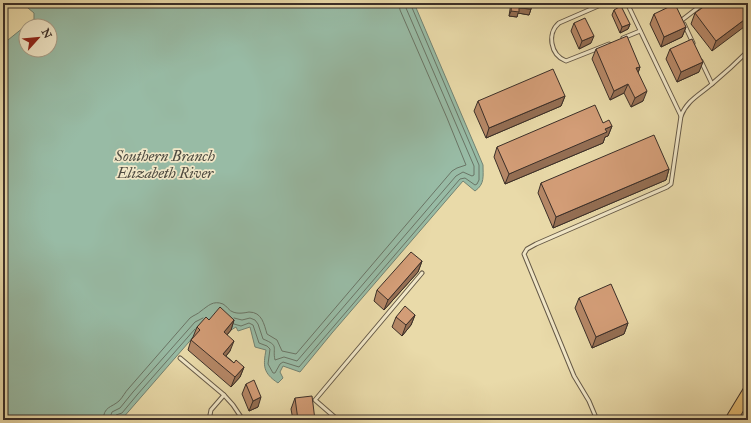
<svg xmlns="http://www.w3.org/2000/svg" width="751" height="423" font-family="'IM FELL Great Primer',serif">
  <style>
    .water { fill: #98bba5; stroke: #738373; fill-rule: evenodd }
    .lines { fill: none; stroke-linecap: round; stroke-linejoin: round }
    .shore { stroke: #6a7566; stroke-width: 1 }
    .lane-casing { stroke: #665a48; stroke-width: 5 }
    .highway-casing { stroke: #3b2f28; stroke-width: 13 }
    .lane { stroke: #f1e7c7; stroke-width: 3 }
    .highway { stroke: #e4bd74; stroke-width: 11 }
    .wall { fill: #b58766; stroke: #3b2f28 }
    .shaded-wall { fill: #946e53; stroke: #3b2f28 }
    .building { fill: #d39d77; stroke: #3b2f28 }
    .labels { text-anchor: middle; stroke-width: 3.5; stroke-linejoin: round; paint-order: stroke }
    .water-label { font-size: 15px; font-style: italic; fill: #4e4b41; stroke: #f1e7c7 }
  </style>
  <rect width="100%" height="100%" fill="#e9daa9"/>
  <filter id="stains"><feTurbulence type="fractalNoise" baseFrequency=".005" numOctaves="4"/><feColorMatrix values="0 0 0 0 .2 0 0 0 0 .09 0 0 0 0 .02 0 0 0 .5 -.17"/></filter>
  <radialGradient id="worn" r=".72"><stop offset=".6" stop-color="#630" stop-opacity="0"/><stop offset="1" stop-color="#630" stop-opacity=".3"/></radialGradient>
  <path class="water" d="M22 3H414L483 165C483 176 485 184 475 191L463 181 332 333 300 372 283 366 280 372 283 378 278 383C263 373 263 366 266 350L255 347 250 327 238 331 236 327 231 330 202 327 122 419 119 417 117 420H3V44L34 19V13ZM26 26H50V50H26Z"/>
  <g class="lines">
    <g class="shore">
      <path d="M234 318 242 320 250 318 255 320 258 324 263 339C280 346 272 347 275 360L284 357 297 361 456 176 463 172 472 176 474 175V166L406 8 405 3"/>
      <path d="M234 324 241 326 249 323 253 325 259 343 267 346 270 349 268 364 273 373H275L280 364 283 362 299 367 460 179 465 178 475 185 477 184 479 180V165L410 3"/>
      <path d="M103 420C104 406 111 408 119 401 123 397 125 392 129 388L190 318C194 315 198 314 201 311 208 306 213 300 223 304 227 306 229 311 233 312 238 314 244 313 249 312 262 312 264 324 267 334L277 340 282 351 296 354 452 171 457 168 466 165 447 118 400 10 399 3"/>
      <path d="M109 420 112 412 120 408 133 392 195 322 203 318"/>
      <path d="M114 420 116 415 122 413 137 395 195 329"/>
    </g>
    <defs>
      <g id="lane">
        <path d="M605 3 559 23C547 33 550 55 566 61L609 44"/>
        <path d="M682 20 704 3"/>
        <path d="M684 24 693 43"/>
        <path d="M623 38 640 31"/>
        <path d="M701 61 712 84"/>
        <path d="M681 116C687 100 701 94 713 83 725 73 737 62 748 51"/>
        <path d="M180 358 224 395"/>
        <path d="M209 420 211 410 224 395 233 405 243 420"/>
        <path d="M338 420 315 400 422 273"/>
        <path d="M597 420 589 401 574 376 524 254 527 249 536 244 667 187 671 184 681 116 627 3"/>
      </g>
      <path id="highway" d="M731 420 748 392"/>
    </defs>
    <use href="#lane" class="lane-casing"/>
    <use href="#highway" class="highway-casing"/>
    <use href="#lane" class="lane"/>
    <use href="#highway" class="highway"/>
  </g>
  <g class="wall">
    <path d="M511 3H532L531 9 529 15 518 13 517 17 509 16Z"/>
    <path d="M748 3 712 51 691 24 695 13Z"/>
    <path d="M614 10 630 24 628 29 620 33 612 15Z"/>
    <path d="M654 14 686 27 682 37 661 47 650 24Z"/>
    <path d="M574 23 591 43 579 49 571 31Z"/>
    <path d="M596 49 640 67 638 73 643 101 631 107 624 93 610 100 592 59Z"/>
    <path d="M670 49 699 72 677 82 666 59Z"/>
    <path d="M565 96 561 106 486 138 474 111 478 101Z"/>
    <path d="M603 123 612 126 608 136 605 137 603 143 505 184 494 157 497 147Z"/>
    <path d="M669 169 666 180 553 228 538 193 541 183Z"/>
    <path d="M422 261 418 272 384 310 374 301 377 290Z"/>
    <path d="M579 298 628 323 624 334 592 348 575 308Z"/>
    <path d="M415 315 411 325 402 336 392 327 396 317Z"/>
    <path d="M209 320H234L231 330 227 335 230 351 226 356 234 363 244 367 240 377 231 387 188 350 191 340 193 337 197 327Z"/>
    <path d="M246 384 258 407 249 411 242 394Z"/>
    <path d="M295 398 315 420H293L291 409Z"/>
  </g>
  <g class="shaded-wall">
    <path d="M519 8 531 9 529 15 518 13 517 17 509 16 511 11Z"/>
    <path d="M748 17V24L712 51 716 41Z"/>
    <path d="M630 24 628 29 620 33 622 27Z"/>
    <path d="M686 27 682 37 661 47 664 37Z"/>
    <path d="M594 36 591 43 579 49 582 41Z"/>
    <path d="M703 62 699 72 677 82 681 72Z"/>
    <path d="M640 67 637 76 636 68Z"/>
    <path d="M628 84 624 93 610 100 614 91Z"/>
    <path d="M647 91 643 101 631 107 635 98Z"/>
    <path d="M565 96 561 106 486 138 489 128Z"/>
    <path d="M612 126 608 136 605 137 603 143 505 184 509 174Z"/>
    <path d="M669 169 666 180 553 228 556 217Z"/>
    <path d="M422 261 418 272 384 310 388 300Z"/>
    <path d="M415 315 411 325 402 336 406 325Z"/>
    <path d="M234 320 231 330 220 343 224 332Z"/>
    <path d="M628 323 624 334 592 348 596 337Z"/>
    <path d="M234 341 230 351 219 364 223 354Z"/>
    <path d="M244 367 240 377 231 387 235 377Z"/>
    <path d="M261 397 258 407 249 411 253 401Z"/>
  </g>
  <g class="building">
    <path d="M512 3H532L531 9 519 8V12L511 11Z"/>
    <path d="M709 3H748V17L716 41 695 13Z"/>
    <path d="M675 4 686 27 664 37 654 14Z"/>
    <path d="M621 6 630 24 622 27 614 10Z"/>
    <path d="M585 18 594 36 582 41 574 23Z"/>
    <path d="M627 36 640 67 636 68 647 91 635 98 628 84 614 91 596 49Z"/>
    <path d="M692 39 703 62 681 72 670 49Z"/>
    <path d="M553 69 565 96 489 128 478 101Z"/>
    <path d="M595 105 603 123 609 120 612 126 605 129 607 132 509 174 497 147Z"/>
    <path d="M654 135 669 169 556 217 541 183Z"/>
    <path d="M411 252 422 261 388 300 377 290Z"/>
    <path d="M611 284 628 323 596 337 579 298Z"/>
    <path d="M405 306 415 315 406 325 396 317Z"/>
    <path d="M220 307 234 320 224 332 234 341 223 354 234 363 236 360 244 367 235 377 191 340 200 330 197 327 206 317 209 320Z"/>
    <path d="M254 380 261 397 253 401 246 384Z"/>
    <path d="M312 396 315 420H298L295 398Z"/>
  </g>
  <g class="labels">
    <g class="water-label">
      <text x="165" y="161">Southern Branch<tspan x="165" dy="17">Elizabeth River</tspan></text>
    </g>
  </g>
  <rect width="751" height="423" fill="none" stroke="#e9daa9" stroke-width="16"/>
  <rect x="4" y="4" width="743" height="415" fill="none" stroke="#3b2f28" stroke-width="2"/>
  <rect x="8" y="8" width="735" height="407" fill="none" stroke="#3b2f28"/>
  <g transform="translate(38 38) rotate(63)"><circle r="19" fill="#f1e7c7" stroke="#a89d87"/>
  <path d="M0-3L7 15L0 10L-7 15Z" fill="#8f2418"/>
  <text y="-6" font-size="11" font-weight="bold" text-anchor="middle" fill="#3b2f28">N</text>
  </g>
  <rect width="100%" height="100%" filter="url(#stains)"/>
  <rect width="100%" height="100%" fill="url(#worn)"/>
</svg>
